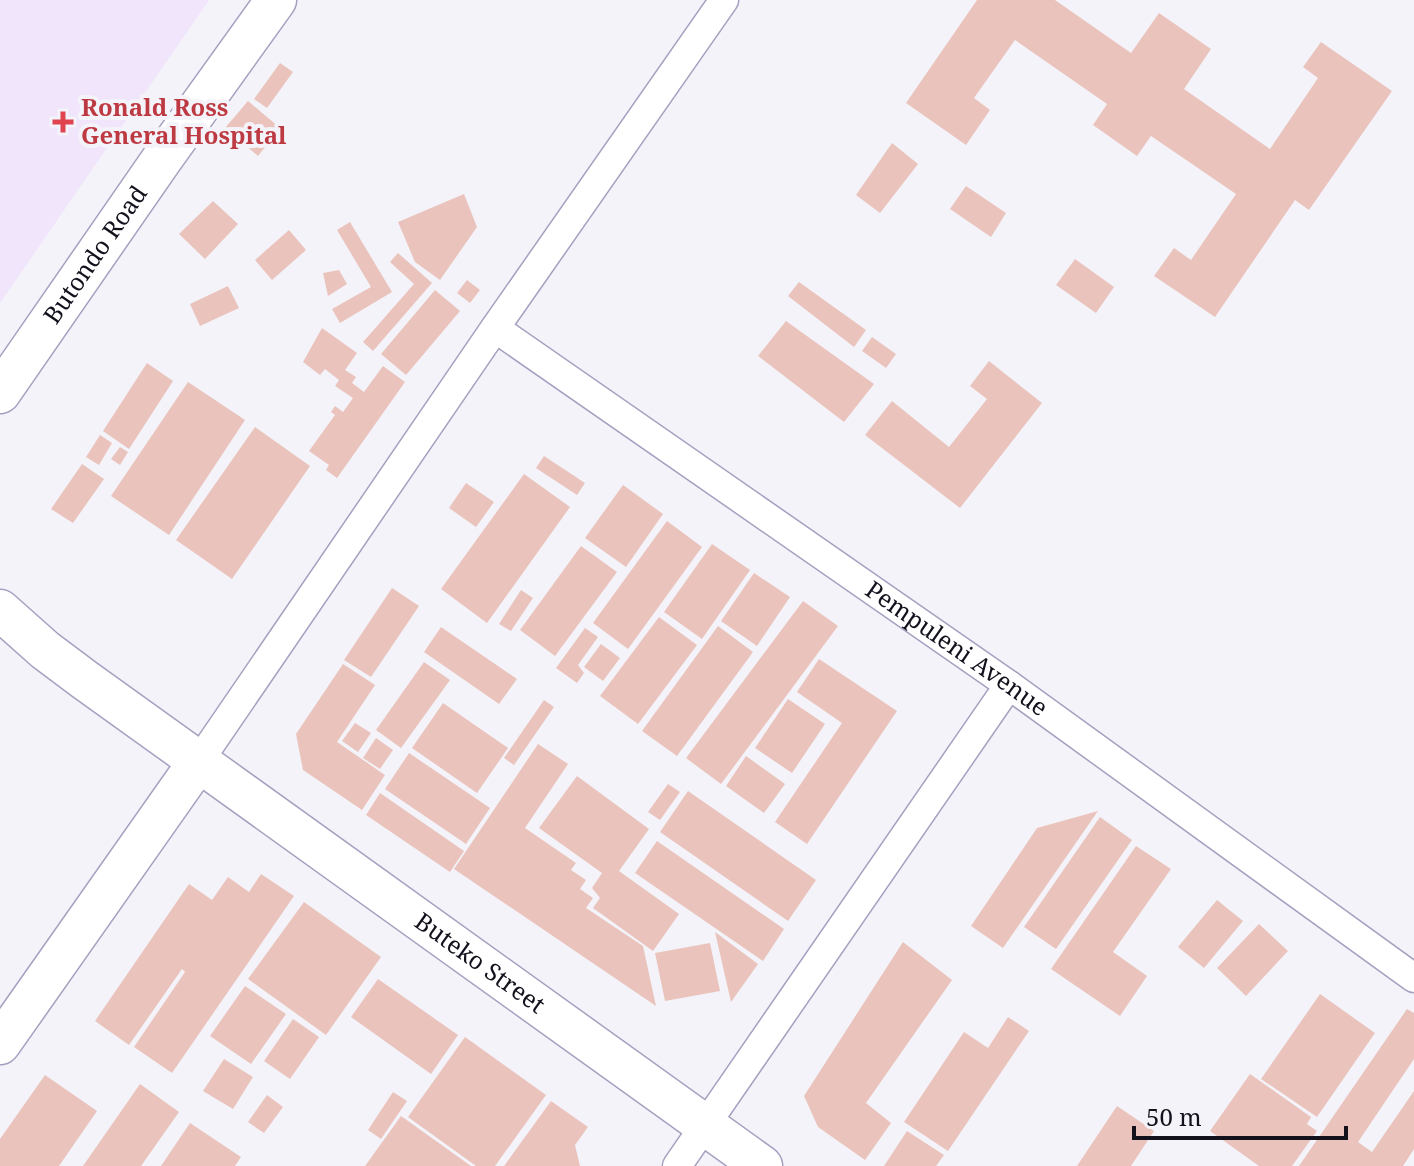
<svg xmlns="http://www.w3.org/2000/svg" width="1414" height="1166" font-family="'Noto Serif',serif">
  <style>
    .medical { fill: #f0e5fa }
    .building { fill: #eac4bc }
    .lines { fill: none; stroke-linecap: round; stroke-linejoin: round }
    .street-casing { stroke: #a4a0bf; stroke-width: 31 }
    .secondary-casing { stroke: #a4a0bf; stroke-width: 43 }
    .street { stroke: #fff; stroke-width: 28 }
    .secondary { stroke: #fff; stroke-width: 40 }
    .health-dot { fill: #e0444e; stroke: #f4f3fa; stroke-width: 3 }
    .labels { text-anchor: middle; stroke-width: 8; stroke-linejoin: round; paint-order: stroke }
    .health-label { font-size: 24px; font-weight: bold; fill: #be3a42; stroke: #f4f3fa; text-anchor: start }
    .street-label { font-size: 24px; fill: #13111c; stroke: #f4f3fa }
  </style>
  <rect width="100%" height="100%" fill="#f4f3fa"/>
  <path class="medical" d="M0 0H209L0 303Z"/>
  <g class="building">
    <path d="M977 0H1055L1131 53 1159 13 1211 49 1184 89 1270 149 1318 78 1303 67 1321 42 1392 91 1309 210 1295 200 1215 317 1154 276 1174 248 1191 260 1236 194 1151 136 1137 156 1093 125 1107 104 1015 40 974 98 990 110 966 145 906 103Z"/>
    <path d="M280 63 293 72 267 108 254 99Z"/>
    <path d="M248 101 280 128 258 156 225 128Z"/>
    <path d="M892 143 918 164 880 213 856 195Z"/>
    <path d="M966 186 1006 213 991 237 950 209Z"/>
    <path d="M464 194 477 227 440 280 415 262 398 222Z"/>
    <path d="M213 201 238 224 205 259 179 234Z"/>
    <path d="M350 222 392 292 340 323 332 309 371 287 337 230Z"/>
    <path d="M289 230 306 250 272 280 255 260Z"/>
    <path d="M398 253 432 283 373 351 363 342 414 284 390 262Z"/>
    <path d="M1075 259 1114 287 1096 313 1056 285Z"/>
    <path d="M339 270 347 284 328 296 323 273Z"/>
    <path d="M467 280 480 290 470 303 457 293Z"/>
    <path d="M799 282 866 330 854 347 788 296Z"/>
    <path d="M228 286 239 308 200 326 190 304Z"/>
    <path d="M435 290 460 311 406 375 381 354Z"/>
    <path d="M786 321 874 384 844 422 758 356Z"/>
    <path d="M322 328 357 353 345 370 356 377 352 383 364 392 383 366 405 382 337 478 326 470 329 465 309 451 335 415 331 412 335 406 343 412 353 398 335 386 339 380 325 369 320 375 303 362Z"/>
    <path d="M872 337 896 354 886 368 862 351Z"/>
    <path d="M989 361 1042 403 960 508 865 435 892 401 949 447 987 399 970 386Z"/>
    <path d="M147 363 173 381 129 449 103 431Z"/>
    <path d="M188 382 245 420 169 535 111 496Z"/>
    <path d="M255 427 310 466 232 579 176 540Z"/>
    <path d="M100 435 112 443 99 465 86 457Z"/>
    <path d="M120 447 128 452 120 465 111 459Z"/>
    <path d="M544 456 585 483 577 495 536 468Z"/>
    <path d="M82 464 104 479 73 523 51 509Z"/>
    <path d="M524 474 570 507 487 623 441 589Z"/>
    <path d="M466 483 494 502 476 527 449 508Z"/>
    <path d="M623 485 663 514 626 567 585 538Z"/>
    <path d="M667 521 702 547 628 649 593 623Z"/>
    <path d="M712 544 750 570 702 639 664 612Z"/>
    <path d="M581 546 617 572 555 656 520 630Z"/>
    <path d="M754 573 790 597 757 646 721 621Z"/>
    <path d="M392 588 419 606 371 677 344 660Z"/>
    <path d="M521 590 533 598 511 631 499 624Z"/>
    <path d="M803 601 838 626 721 784 686 758Z"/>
    <path d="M659 617 697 645 638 724 600 696Z"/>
    <path d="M718 626 753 652 677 756 642 731Z"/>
    <path d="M441 627 517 679 499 704 424 652Z"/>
    <path d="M585 628 598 637 578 665 584 673 577 683 556 668Z"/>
    <path d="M601 644 620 658 603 681 584 667Z"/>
    <path d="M819 659 897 711 807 844 775 822 842 723 797 692Z"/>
    <path d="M424 662 450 680 401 748 376 730Z"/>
    <path d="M343 664 375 685 337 742 385 775 362 810 303 770 296 734Z"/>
    <path d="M788 699 825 724 792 773 755 748Z"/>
    <path d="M544 700 554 707 514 765 504 758Z"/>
    <path d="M443 703 508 748 477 793 412 748Z"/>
    <path d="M355 723 371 733 358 752 342 741Z"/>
    <path d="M376 738 393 750 380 769 363 758Z"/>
    <path d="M538 744 568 764 525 828 576 863 571 870 586 880 580 889 593 898 586 908 643 946 656 1006 454 869Z"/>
    <path d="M409 753 490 808 466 844 385 789Z"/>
    <path d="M746 756 785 784 764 813 726 786Z"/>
    <path d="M577 776 649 829 619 871 679 914 653 951 593 908 600 898 592 888 602 873 539 828Z"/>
    <path d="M668 784 680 792 660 820 648 812Z"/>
    <path d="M688 791 816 880 788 921 660 832Z"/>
    <path d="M380 793 464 851 450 872 366 815Z"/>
    <path d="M1098 811 1003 948 971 926 1037 828Z"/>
    <path d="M1100 817 1132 840 1056 949 1024 927Z"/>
    <path d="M657 841 784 929 763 961 635 873Z"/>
    <path d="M1136 846 1171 869 1113 952 1147 976 1120 1016 1051 969Z"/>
    <path d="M261 874 294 896 172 1073 134 1047 185 972 182 969 129 1045 95 1021 189 884 212 900 228 877 249 892Z"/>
    <path d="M1217 900 1243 921 1204 968 1178 947Z"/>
    <path d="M304 902 381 957 326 1035 248 979Z"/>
    <path d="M1259 924 1288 951 1246 996 1217 968Z"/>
    <path d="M715 932 758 964 731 1002Z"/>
    <path d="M903 942 952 980 866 1103 891 1123 865 1160 818 1127 804 1096Z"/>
    <path d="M710 943 720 991 665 1001 655 953Z"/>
    <path d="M378 979 458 1035 431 1074 351 1017Z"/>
    <path d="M245 986 286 1014 251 1064 210 1036Z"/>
    <path d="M1320 994 1375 1033 1317 1117 1261 1079Z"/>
    <path d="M1407 1009 1414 1013V1059L1358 1142 1372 1152 1414 1091V1149L1403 1166H1299Z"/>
    <path d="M1008 1017 1029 1031 948 1151 904 1122 964 1032 988 1048Z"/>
    <path d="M293 1019 319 1037 290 1079 264 1061Z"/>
    <path d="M465 1037 546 1095 495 1166H476L408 1117Z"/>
    <path d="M224 1059 253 1077 233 1109 203 1091Z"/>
    <path d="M1250 1074 1311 1117 1307 1124 1317 1131 1292 1166H1259L1210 1131Z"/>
    <path d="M45 1075 97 1111 59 1166H0V1139Z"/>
    <path d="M140 1084 179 1112 141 1166H83Z"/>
    <path d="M393 1092 407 1101 381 1139 368 1130Z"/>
    <path d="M267 1095 283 1107 264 1133 248 1122Z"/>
    <path d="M551 1101 588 1127 575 1145 580 1166H504Z"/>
    <path d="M1117 1106 1154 1131 1131 1166H1077Z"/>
    <path d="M401 1116 471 1166H365Z"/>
    <path d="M190 1123 241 1157 235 1166H161Z"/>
    <path d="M907 1131 944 1155 936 1166H884Z"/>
  </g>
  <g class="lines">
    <defs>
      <g id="street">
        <path id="s1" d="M495 328 1009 685 1414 978"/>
        <path d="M199 761 495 328 724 0"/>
        <path d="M677 1166 1009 685"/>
      </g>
      <g id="secondary">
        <path id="s2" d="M0 393 162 159 276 0"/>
        <path id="s3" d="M0 610 45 650 85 680 762 1166"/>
        <path d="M0 1044 199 761"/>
      </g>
    </defs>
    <use href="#street" class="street-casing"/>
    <use href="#secondary" class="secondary-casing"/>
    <use href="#street" class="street"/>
    <use href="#secondary" class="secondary"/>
  </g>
  <path class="health-dot" d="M59 110h8v8h8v8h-8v8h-8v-8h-8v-8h8z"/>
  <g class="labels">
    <g class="health-label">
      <text x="81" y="116">Ronald Ross<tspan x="81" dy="28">General Hospital</tspan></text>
    </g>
    <g class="street-label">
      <text dy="8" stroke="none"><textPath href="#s2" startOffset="168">Butondo Road</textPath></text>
      <text dy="8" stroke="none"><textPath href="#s1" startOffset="562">Pempuleni Avenue</textPath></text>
      <text dy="8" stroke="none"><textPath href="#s3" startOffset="596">Buteko Street</textPath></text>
    </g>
  </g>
  <path d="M1134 1126v12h212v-12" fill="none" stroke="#13111c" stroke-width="4"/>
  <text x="1146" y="1126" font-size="24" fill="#13111c" stroke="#f4f3fa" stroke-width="6" paint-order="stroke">50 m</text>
</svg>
